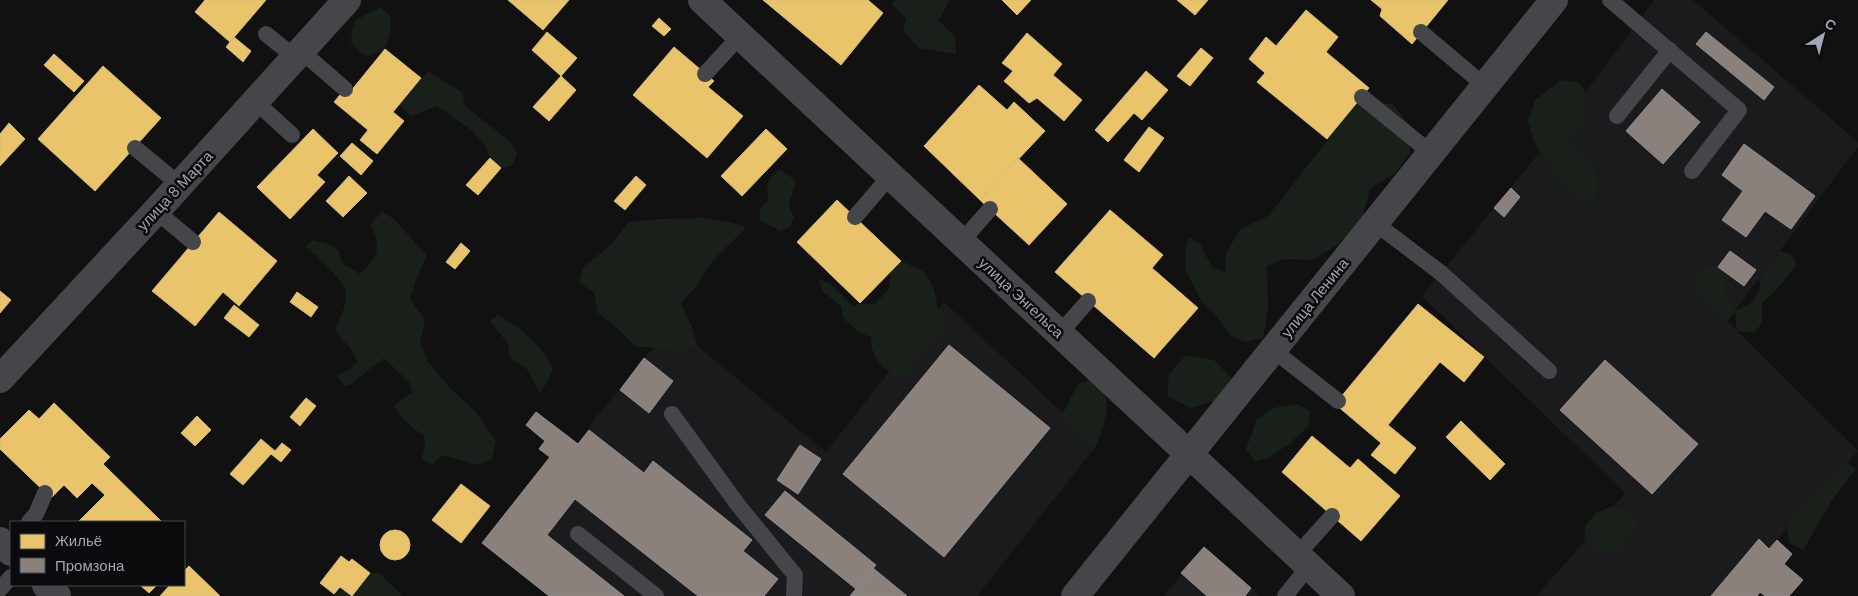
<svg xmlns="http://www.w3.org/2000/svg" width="1858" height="596" font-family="'DM Sans',sans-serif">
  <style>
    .built { fill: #1b1b1d }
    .green { fill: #19201a }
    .homes { fill: #e9c46a; stroke: #d3bb80 }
    .industry { fill: #8a817c; stroke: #918c8d }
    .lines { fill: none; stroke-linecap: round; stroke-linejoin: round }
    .service { stroke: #45464a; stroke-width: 16 }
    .minor { stroke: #45464a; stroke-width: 28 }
    .tertiary { stroke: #45464a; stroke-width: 28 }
    .labels { text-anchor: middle; stroke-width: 5; stroke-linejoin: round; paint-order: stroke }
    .street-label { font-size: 15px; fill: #a0a6b4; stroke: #0b0b0d }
  </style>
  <rect width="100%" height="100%" fill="#111"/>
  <g class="built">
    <path d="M1654 0H1693L1858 142V147L1727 321 1858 451 1769 549 1759 540 1711 596H1536L1570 558 1625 493 1422 296 1549 141Z"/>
    <path d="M944 302 1097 445 977 596H549L482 543 549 458 539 449 545 440 526 425 536 412 578 444 598 415 672 325 826 452Z"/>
    <path d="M1204 547 1260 596H1164Z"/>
  </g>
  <g class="green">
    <path d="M894 0H948V3L939 21 955 37 956 54 919 48 903 31 906 19 892 4Z"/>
    <path d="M380 7 390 15C392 27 389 37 385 49L369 56 361 53 351 43 352 31 356 20Z"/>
    <path d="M428 71 463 93 464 105 512 143 517 154 513 165 501 168 490 158 485 145 471 130 437 106 411 116 399 105Z"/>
    <path d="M1561 80 1579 83 1585 92 1586 121 1568 143 1596 172 1597 194 1590 205 1559 184 1548 162 1535 145 1528 122 1535 100Z"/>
    <path d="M1357 103 1393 104 1408 124 1410 153 1395 173 1370 189 1361 223 1337 245 1312 260 1284 259 1267 266 1268 308 1263 338 1245 342 1231 336 1215 314 1202 302 1186 271 1185 250 1189 237 1200 244 1212 267 1225 272 1226 252 1241 229 1268 216Z"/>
    <path d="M779 169 794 179 795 185 789 205 794 218 790 227 780 231 760 220V209L768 200C766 184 767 180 779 169Z"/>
    <path d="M382 211 395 220 427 256 417 277 410 300 425 319 420 343 428 362 451 389 475 411 496 441 492 459 479 465 443 455 431 465 422 458C429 427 423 440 407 422 402 418 398 412 394 406L412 392 410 383 384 358 351 384 345 386 337 376 350 370 357 361 350 348 335 331C339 320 349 302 345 289 341 278 315 255 305 246L313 240 328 244 339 251 343 264 360 274C379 256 381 250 371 225Z"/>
    <path d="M705 218C719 221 733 221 746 228L713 260 696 286 681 304 692 327 697 346 681 351 635 346 616 327 598 313 594 292 579 283 583 267 611 245 629 222 662 219Z"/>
    <path d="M1780 251 1791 254 1797 264 1778 288 1762 303V322L1755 333 1737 331 1735 312 1727 321 1695 288 1697 270 1704 266 1718 267 1726 281 1725 295 1735 311 1751 303 1761 288 1759 279Z"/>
    <path d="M901 261 922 270 930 281 935 292 938 310 946 325 943 336 916 358 912 373 900 379C884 369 870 358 871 337L860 333 843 318 841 306 823 292 819 279 832 285 853 306 860 303 874 305 889 289 890 272Z"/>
    <path d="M498 315C520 328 543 345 553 369L548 381 540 393 527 369 510 358 508 344 490 321Z"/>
    <path d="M1186 355 1214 360 1232 379 1215 401 1189 408 1167 395 1169 374Z"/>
    <path d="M1090 380C1093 382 1098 384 1100 387 1114 403 1102 428 1097 445L1088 446 1070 430 1063 413 1078 384Z"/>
    <path d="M1297 404 1310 411 1308 427 1289 444 1268 458 1255 461 1246 449 1257 419 1273 408Z"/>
    <path d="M1847 462 1856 469 1832 500 1803 550 1789 543 1787 529 1793 512 1818 492Z"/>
    <path d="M1614 506 1635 514 1638 525 1628 540 1615 554 1597 552 1585 540V526L1597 512Z"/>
    <path d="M370 573H379L403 596H333Z"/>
  </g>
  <g class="homes">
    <path d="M205 0H266L230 42 195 12Z"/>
    <path d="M508 0H569L543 30Z"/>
    <path d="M763 0H868L883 13 841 65Z"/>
    <path d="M1002 0H1031L1017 15Z"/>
    <path d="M1177 0H1208L1195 15Z"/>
    <path d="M1371 0H1448L1412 44 1380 16 1382 9Z"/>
    <path d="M1306 10 1338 37 1326 52 1369 88 1327 139 1257 82 1265 73 1249 59 1266 37 1276 46Z"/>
    <path d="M659 18 671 29 664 36 652 26Z"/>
    <path d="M547 32 577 58 561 76 532 50Z"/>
    <path d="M1027 33 1062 64 1053 75 1082 100 1064 121 1037 98 1029 103 1004 81 1013 71 1002 63Z"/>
    <path d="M234 37 251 51 243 62 226 47Z"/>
    <path d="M674 47 714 81 708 87 743 116 707 158 633 95Z"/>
    <path d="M1201 48 1213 58 1190 86 1177 76Z"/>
    <path d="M385 49 421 78 393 112 404 121 377 154 360 140 368 130 334 102 345 89 350 92Z"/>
    <path d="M54 54 84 81 74 92 44 65Z"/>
    <path d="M103 66 161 118 95 191 38 139Z"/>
    <path d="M1146 71 1168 90 1142 120 1134 113 1108 142 1095 130Z"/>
    <path d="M561 76 576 90 549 121 533 107Z"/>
    <path d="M979 85 1007 110 1014 102 1045 131 980 200 924 146Z"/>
    <path d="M9 123 25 139 0 166V134Z"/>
    <path d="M1149 127 1164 138 1139 172 1124 160Z"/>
    <path d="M313 129 338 153 317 175 325 182 290 219 257 187Z"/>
    <path d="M766 129 787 149 742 196 721 176Z"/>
    <path d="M352 143 373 161 361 175 340 156Z"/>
    <path d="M490 158 501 168 478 195 466 185Z"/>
    <path d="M1018 158 1067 204 1029 245 980 200Z"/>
    <path d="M349 176 367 193 343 217 326 201Z"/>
    <path d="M636 176 646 185 625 210 614 201Z"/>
    <path d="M837 200 901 261 860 303 797 242Z"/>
    <path d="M1110 210 1163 255 1152 268 1198 308 1154 358 1055 272Z"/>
    <path d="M219 212 277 261 239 306 223 292 195 326 152 291Z"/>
    <path d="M461 243 470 251 455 269 446 262Z"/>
    <path d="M0 291 11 300 0 313Z"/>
    <path d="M297 292 318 307 311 317 290 302Z"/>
    <path d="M1418 304 1484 357 1464 382 1440 362 1388 425 1416 448 1395 474 1371 455 1381 443 1335 404Z"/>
    <path d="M234 305 259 325 249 337 224 318Z"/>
    <path d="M306 398 316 406 300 426 290 417Z"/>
    <path d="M54 403 110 457 103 464 162 522H78L105 495 92 483 77 498 64 485 51 498 0 449V439L29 410 39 419Z"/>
    <path d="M197 416 211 430 195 446 181 433Z"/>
    <path d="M1461 421 1505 464 1490 480 1446 437Z"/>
    <path d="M1312 436 1350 468 1358 459 1400 496 1361 541 1282 472Z"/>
    <path d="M261 439 275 451 282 443 291 450 281 462 271 454 243 485 230 474Z"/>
    <path d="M461 484 490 506 461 543 432 520Z"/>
    <circle cx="395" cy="545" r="15"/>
    <path d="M341 556 349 562 352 559 370 573 352 596 340 587 334 594 320 583Z"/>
    <path d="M189 566 220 596H160L170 585H184V571Z"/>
    <path d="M140 585H157L149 593Z"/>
  </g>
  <g class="industry">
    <path d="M1706 32 1774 87 1764 100 1696 44Z"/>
    <path d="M1662 89 1700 122 1663 164 1626 131Z"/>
    <path d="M1744 144 1815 196 1791 229 1765 211 1746 237 1722 220 1743 191 1722 175Z"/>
    <path d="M1511 188 1520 197 1504 217 1494 208Z"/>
    <path d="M1730 251 1756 270 1744 286 1718 267Z"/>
    <path d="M949 345 1050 428 944 557 843 474Z"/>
    <path d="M644 358 673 381 649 413 620 390Z"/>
    <path d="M1605 360 1698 444 1652 494 1560 410Z"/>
    <path d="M536 412 578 444 589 430 644 473 653 461 752 540 743 551 778 579 764 596H698L575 499 547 535 624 596H549L482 543 550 457 539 449 545 441 526 425Z"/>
    <path d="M800 445 821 459 798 494 777 480Z"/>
    <path d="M785 491 876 565 856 589 765 515Z"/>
    <path d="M1759 539 1769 549 1777 540 1792 554 1784 564 1803 580 1789 596H1765L1760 592 1757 596H1711Z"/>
    <path d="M1204 547 1251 588 1245 596H1207L1181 573Z"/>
    <path d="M873 568 907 596H850Z"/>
  </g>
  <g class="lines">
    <g class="service">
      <path d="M1610 0 1739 110 1692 171"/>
      <path d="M1421 32 1485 86"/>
      <path d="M266 34 296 58"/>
      <path d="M301 51 345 89"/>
      <path d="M705 74 740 36"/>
      <path d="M1362 97 1431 153"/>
      <path d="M256 102 292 135"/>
      <path d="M1617 116 1670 50"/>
      <path d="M135 148 180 185"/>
      <path d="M156 211 193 242"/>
      <path d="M855 217 890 176"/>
      <path d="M1375 223 1441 273 1549 371"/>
      <path d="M961 242 990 209"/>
      <path d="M1059 334 1088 301"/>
      <path d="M1273 350 1338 401"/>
      <path d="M672 414 738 505 795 575 794 596"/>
      <path d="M29 522 36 514 45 493"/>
      <path d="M578 534 656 596"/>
      <path d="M1297 555 1332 516"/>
      <path d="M0 589 11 577"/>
      <path d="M1285 596 1309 566"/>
    </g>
    <g class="minor">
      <path d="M0 379 156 211 347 0"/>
      <path d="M0 541 11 552"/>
      <path d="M46 585 57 596"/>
      <path d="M1075 596 1554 0"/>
    </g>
    <path class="tertiary" d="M702 0 1341 596"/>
  </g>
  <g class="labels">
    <g class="street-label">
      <text transform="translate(175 191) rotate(-47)" y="5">улица 8 Марта</text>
      <text transform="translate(1021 298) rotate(43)" y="5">улица Энгельса</text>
      <text transform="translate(1315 298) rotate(-51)" y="5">улица Ленина</text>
    </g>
  </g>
  <rect x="10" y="521" width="175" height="65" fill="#0b0b0d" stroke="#474950"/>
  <rect x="20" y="534" width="25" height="15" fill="#e9c46a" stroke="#474950"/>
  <text x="55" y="546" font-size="15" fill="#a0a6b4">Жильё</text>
  <rect x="20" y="558" width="25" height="15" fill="#8a817c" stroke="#474950"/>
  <text x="55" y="571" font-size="15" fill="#a0a6b4">Промзона</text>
  <g transform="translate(1823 35) rotate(36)" stroke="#0b0b0d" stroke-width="4" paint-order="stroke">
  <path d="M0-4L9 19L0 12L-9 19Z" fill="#a0a6b4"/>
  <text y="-8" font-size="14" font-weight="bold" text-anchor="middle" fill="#a0a6b4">С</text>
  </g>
</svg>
